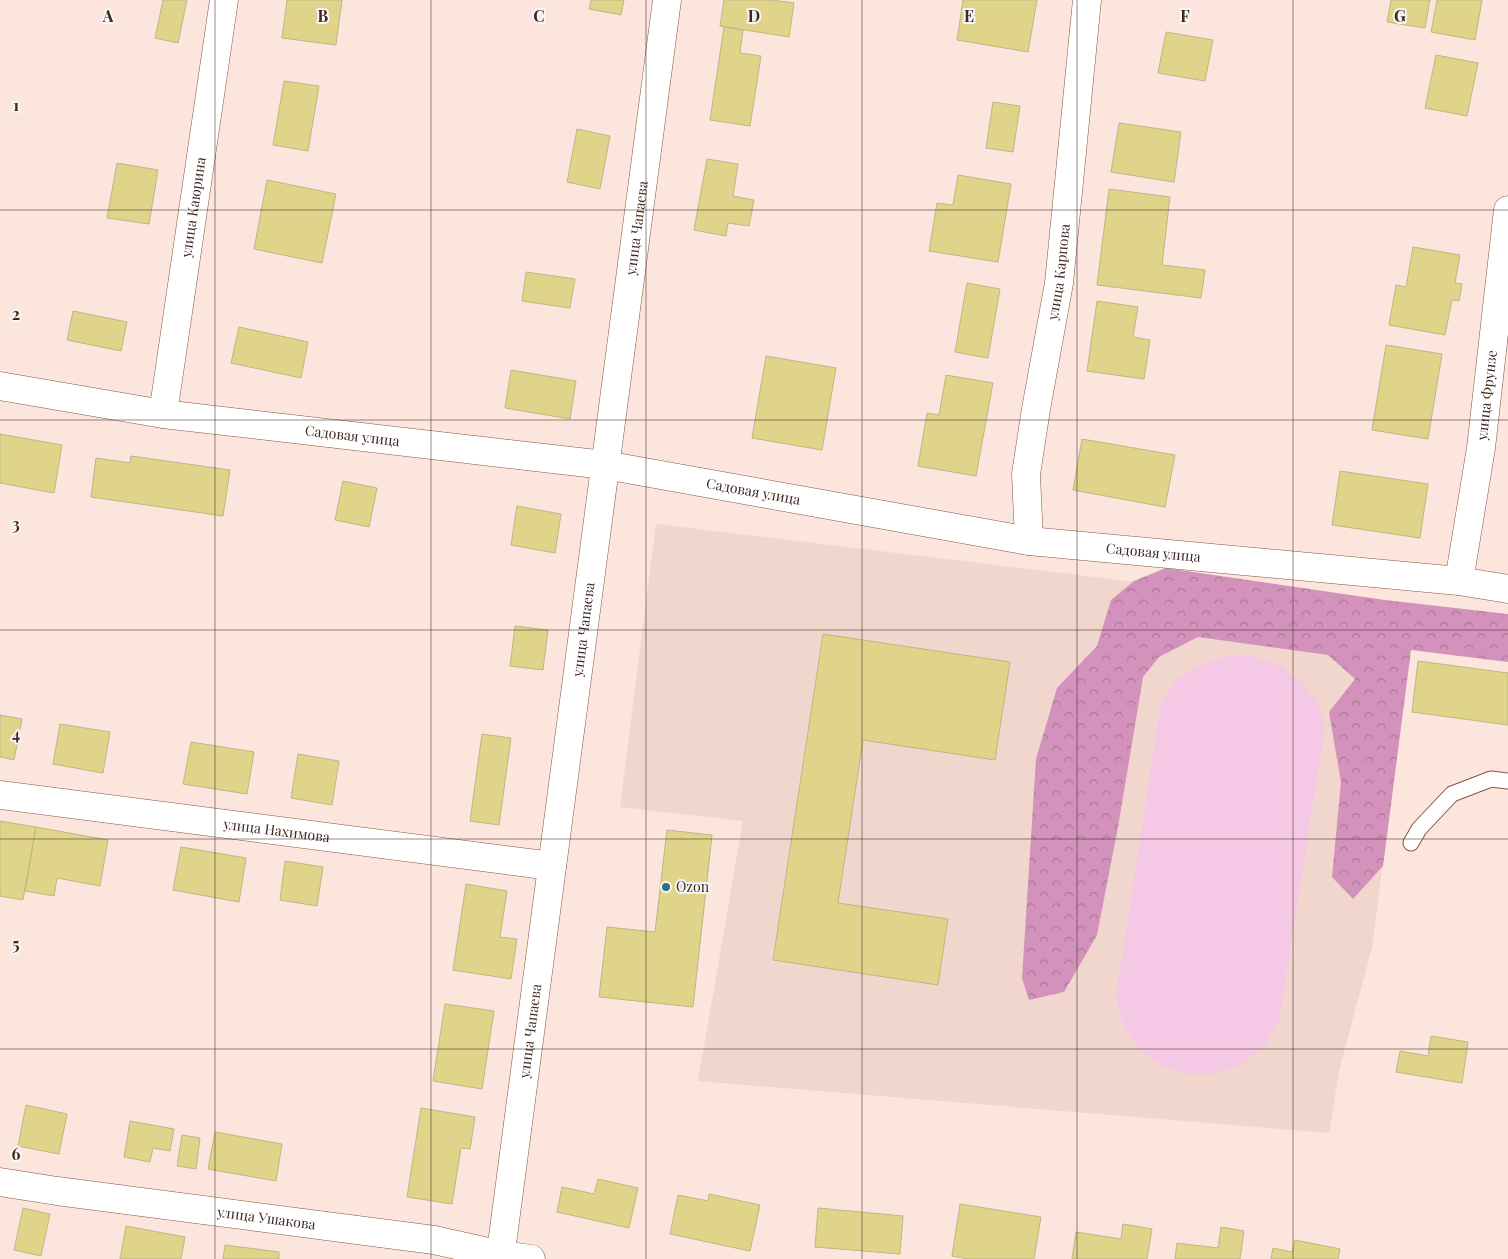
<svg xmlns="http://www.w3.org/2000/svg" width="1508" height="1259" font-family="'Playfair Display',serif">
  <style>
    .built { fill: #f0d6cd }
    .green { fill: #f5c8e5 }
    .forest { fill: url(#forest-crowns) }
    .building { fill: #e0d48a; stroke: #bfb782 }
    .lines { fill: none; stroke-linecap: round; stroke-linejoin: round }
    .lane-casing { stroke: #865544; stroke-width: 17 }
    .street-casing { stroke: #865544; stroke-width: 29 }
    .secondary-casing { stroke: #865544; stroke-width: 29 }
    .lane { stroke: #fff; stroke-width: 15 }
    .street { stroke: #fff; stroke-width: 28 }
    .secondary { stroke: #fff; stroke-width: 28 }
    .grid { fill: none; stroke: #3e2821; stroke-width: 1; stroke-opacity: 0.55 }
    .poi-dot { fill: #2e6f82; stroke: #f7f7f7; stroke-width: 2 }
    .labels { text-anchor: middle; stroke-width: 4; stroke-linejoin: round; paint-order: stroke }
    .street-label { font-size: 14px; fill: #3e2821; stroke: #f7f7f7 }
    .poi-label { font-size: 14px; fill: #3e2821; stroke: #f7f7f7; text-anchor: start }
    .grid-label { font-size: 16px; text-anchor: middle; font-weight: bold; fill: #3e2821; stroke: #f7f7f7; stroke-width: 4; stroke-linejoin: round; paint-order: stroke }
  </style>
  <defs>
    <pattern id="forest-crowns" width="20" height="18" patternUnits="userSpaceOnUse" patternTransform="scale(1.25)"><rect width="20" height="18" fill="#d292bc"/><path d="M2 6a3 3 0 1 1 6 0M12 15a3 3 0 1 1 6 0" fill="none" stroke="#ac7798"/></pattern>
  </defs>
  <rect width="100%" height="100%" fill="#fce5dc"/>
  <path class="built" d="M656 524 1393 613 1411 650 1372 947 1339 1071 1329 1133 698 1081 743 821 620 807Z"/>
  <path class="green" d="M1226 656H1253L1279 665 1301 681 1317 702 1325 728 1279 1021 1265 1046 1242 1064 1215 1074H1187L1160 1065 1137 1047 1122 1023 1116 996 1161 702 1177 680 1199 665Z"/>
  <path class="forest" d="M1166 568 1385 600 1508 614V662L1411 650 1383 866 1353 899 1332 877 1341 782 1329 712 1355 679 1328 655 1198 637 1159 657 1143 677 1118 827 1097 935 1064 992 1029 1000 1022 978 1036 759 1057 688 1097 646 1111 600 1134 581Z"/>
  <g class="building">
    <path d="M163 0H187L178 43 155 38Z"/>
    <path d="M287 0H342L336 45 282 38Z"/>
    <path d="M591 0H624L621 15 589 9Z"/>
    <path d="M724 0H771L794 3 789 37 720 26Z"/>
    <path d="M963 0H1037L1028 52 957 40Z"/>
    <path d="M1391 0H1430L1425 28 1387 22Z"/>
    <path d="M1437 0H1482L1475 40 1431 32Z"/>
    <path d="M724 27 743 30 740 53 761 56 750 126 710 120Z"/>
    <path d="M1166 32 1213 40 1205 81 1158 73Z"/>
    <path d="M1436 55 1478 63 1467 116 1425 108Z"/>
    <path d="M284 81 319 86 308 151 273 145Z"/>
    <path d="M993 102 1020 106 1013 152 986 148Z"/>
    <path d="M1119 123 1181 132 1174 182 1111 172Z"/>
    <path d="M577 129 610 136 600 189 567 182Z"/>
    <path d="M707 159 738 164 733 196 754 200 749 226 728 223 726 236 694 230Z"/>
    <path d="M117 163 158 170 149 224 107 218Z"/>
    <path d="M958 175 1011 184 998 262 929 251 937 203 953 205Z"/>
    <path d="M267 180 336 194 322 263 254 249Z"/>
    <path d="M1109 189 1170 197 1162 265 1205 270 1201 298 1097 285Z"/>
    <path d="M1413 247 1460 255 1455 283 1462 284 1459 301 1452 300 1445 335 1389 325 1396 285 1406 287Z"/>
    <path d="M526 272 575 279 570 308 522 301Z"/>
    <path d="M967 283 1000 289 988 358 955 352Z"/>
    <path d="M1097 301 1138 307 1133 337 1150 340 1144 379 1087 371Z"/>
    <path d="M73 311 127 322 121 351 67 340Z"/>
    <path d="M239 327 308 342 301 378 231 363Z"/>
    <path d="M1386 345 1442 354 1428 439 1372 430Z"/>
    <path d="M766 356 836 368 822 450 752 438Z"/>
    <path d="M511 370 576 381 570 419 505 408Z"/>
    <path d="M946 375 993 383 976 476 918 466 927 413 939 415Z"/>
    <path d="M0 434 62 445 54 493 0 483Z"/>
    <path d="M1082 439 1175 455 1165 507 1073 490Z"/>
    <path d="M131 456 230 470 223 516 91 497 96 458 130 463Z"/>
    <path d="M1340 471 1428 484 1420 538 1332 525Z"/>
    <path d="M343 481 377 488 369 527 335 520Z"/>
    <path d="M517 506 561 514 555 553 511 545Z"/>
    <path d="M515 626 548 630 543 670 510 666Z"/>
    <path d="M823 634 1010 662 995 760 863 740 838 903 948 919 938 985 773 960Z"/>
    <path d="M1418 661 1508 673V725L1412 712Z"/>
    <path d="M0 715 22 719 14 760 0 757Z"/>
    <path d="M60 724 110 732 103 773 53 764Z"/>
    <path d="M482 734 511 738 499 825 470 821Z"/>
    <path d="M191 742 254 752 247 794 183 784Z"/>
    <path d="M298 754 339 761 332 805 291 798Z"/>
    <path d="M0 821 36 827 23 900 0 896Z"/>
    <path d="M36 827 108 840 100 886 57 878 54 896 25 891Z"/>
    <path d="M667 830 712 835 693 1007 599 997 607 927 655 932Z"/>
    <path d="M181 847 246 858 239 902 173 890Z"/>
    <path d="M285 861 323 867 317 906 280 900Z"/>
    <path d="M466 884 507 891 500 937 517 939 511 979 453 970Z"/>
    <path d="M445 1004 494 1011 482 1089 433 1081Z"/>
    <path d="M1431 1036 1468 1042 1462 1083 1396 1072 1400 1051 1428 1056Z"/>
    <path d="M26 1105 67 1114 59 1154 18 1146Z"/>
    <path d="M421 1108 475 1117 470 1149 461 1148 452 1204 407 1197Z"/>
    <path d="M130 1121 174 1129 170 1151 153 1148 150 1162 124 1157Z"/>
    <path d="M215 1132 282 1144 276 1181 208 1169Z"/>
    <path d="M182 1135 200 1138 196 1169 177 1166Z"/>
    <path d="M598 1179 638 1188 629 1228 557 1212 562 1187 594 1194Z"/>
    <path d="M709 1194 760 1205 750 1251 670 1234 678 1195 708 1201Z"/>
    <path d="M960 1204 1041 1217 1034 1259H968L952 1256Z"/>
    <path d="M23 1208 50 1214 41 1256 14 1250Z"/>
    <path d="M818 1208 903 1216 900 1254 815 1247Z"/>
    <path d="M1123 1224 1152 1229 1147 1259H1072L1076 1232 1121 1239Z"/>
    <path d="M126 1226 185 1237 181 1259H120Z"/>
    <path d="M1221 1227 1244 1231 1240 1259H1175L1177 1243 1218 1248Z"/>
    <path d="M1295 1240 1340 1249 1338 1259H1271L1273 1248 1292 1252Z"/>
    <path d="M225 1245 279 1252V1259H223Z"/>
  </g>
  <g class="lines">
    <defs>
      <path id="lane" d="M1411 843 1419 829 1452 794 1491 779 1508 781"/>
      <g id="street">
        <path id="s1" d="M0 386 163 414 605 465 1029 541 1459 581 1508 589"/>
        <path id="s2" d="M163 414 224 0"/>
        <path id="s3" d="M1029 541 1026 474 1036 409 1059 283 1087 0"/>
        <path id="s4" d="M1459 581 1481 448 1508 210"/>
        <path id="s5" d="M0 795 552 866"/>
        <path id="s6" d="M0 1182 57 1191 434 1240 501 1255 531 1259"/>
      </g>
      <g id="secondary">
        <path id="s7" d="M500 1259 667 0"/>
      </g>
    </defs>
    <use href="#lane" class="lane-casing"/>
    <use href="#street" class="street-casing"/>
    <use href="#secondary" class="secondary-casing"/>
    <use href="#lane" class="lane"/>
    <use href="#street" class="street"/>
    <use href="#secondary" class="secondary"/>
  </g>
  <path class="grid" d="M215 0V1259M431 0V1259M646 0V1259M862 0V1259M1077 0V1259M1293 0V1259M0 210H1508M0 420H1508M0 630H1508M0 839H1508M0 1049H1508"/>
  <circle class="poi-dot" cx="666" cy="887" r="5"/>
  <g class="labels">
    <g class="street-label">
      <text dy="5" stroke="none"><textPath href="#s2" startOffset="209">улица Каюрина</textPath></text>
      <text dy="5" stroke="none"><textPath href="#s7" startOffset="1040">улица Чапаева</textPath></text>
      <text dy="5" stroke="none"><textPath href="#s3" startOffset="272">улица Карпова</textPath></text>
      <text dy="5" stroke="none"><textPath href="#s4" startOffset="188">улица Фрунзе</textPath></text>
      <text dy="5" stroke="none"><textPath href="#s1" startOffset="356">Садовая улица</textPath></text>
      <text dy="5" stroke="none"><textPath href="#s1" startOffset="761">Садовая улица</textPath></text>
      <text dy="5" stroke="none"><textPath href="#s1" startOffset="1166">Садовая улица</textPath></text>
      <text dy="5" stroke="none"><textPath href="#s7" startOffset="635">улица Чапаева</textPath></text>
      <text dy="5" stroke="none"><textPath href="#s5" startOffset="279">улица Нахимова</textPath></text>
      <text dy="5" stroke="none"><textPath href="#s7" startOffset="230">улица Чапаева</textPath></text>
      <text dy="5" stroke="none"><textPath href="#s6" startOffset="269">улица Ушакова</textPath></text>
    </g>
    <g class="poi-label">
      <text x="676" y="892">Ozon</text>
    </g>
  </g>
  <g class="grid-label">
    <text x="108" y="22">A</text>
    <text x="323" y="22">B</text>
    <text x="539" y="22">C</text>
    <text x="754" y="22">D</text>
    <text x="969" y="22">E</text>
    <text x="1185" y="22">F</text>
    <text x="1400" y="22">G</text>
    <text x="16" y="111">1</text>
    <text x="16" y="320">2</text>
    <text x="16" y="530">3</text>
    <text x="16" y="740">4</text>
    <text x="16" y="950">5</text>
    <text x="16" y="1160">6</text>
  </g>
</svg>
